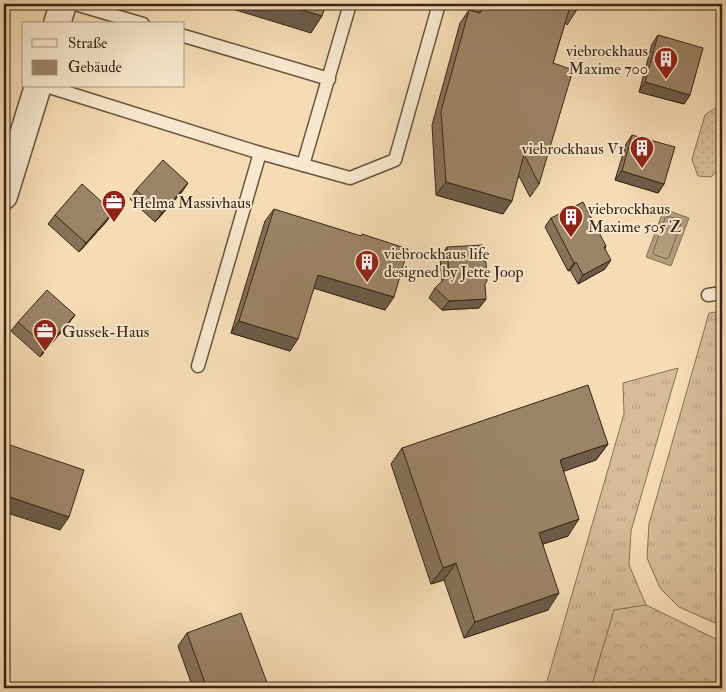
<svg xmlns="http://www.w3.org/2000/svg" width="726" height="692" font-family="'IM FELL Double Pica',serif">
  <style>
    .grass { fill: url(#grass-tufts); stroke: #877157 }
    .forest { fill: url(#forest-crowns); stroke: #877157 }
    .park { fill: url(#park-dots); stroke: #877157 }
    .water { fill: #b59e7e; stroke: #836e54 }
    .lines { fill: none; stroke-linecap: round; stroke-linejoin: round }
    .shore { stroke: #776249; stroke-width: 1 }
    .lane-casing { stroke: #68533c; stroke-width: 15 }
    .street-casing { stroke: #68533c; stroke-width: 29 }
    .lane { stroke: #f8e8cf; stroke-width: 12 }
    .street { stroke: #f8e8cf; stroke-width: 26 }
    .wall { fill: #857259; stroke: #392514 }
    .shaded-wall { fill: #6c5c49; stroke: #392514 }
    .building { fill: #9b8468; stroke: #392514 }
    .labels { text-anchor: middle; stroke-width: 4; stroke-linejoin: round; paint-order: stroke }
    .poi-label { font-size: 16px; fill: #392514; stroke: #f8e8cf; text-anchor: start }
  </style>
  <defs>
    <pattern id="grass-tufts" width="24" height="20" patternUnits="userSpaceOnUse" patternTransform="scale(1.25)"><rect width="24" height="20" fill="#d5bd9a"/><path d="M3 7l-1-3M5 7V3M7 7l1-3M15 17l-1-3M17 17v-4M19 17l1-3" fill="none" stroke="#b8a284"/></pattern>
    <pattern id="forest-crowns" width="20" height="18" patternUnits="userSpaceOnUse" patternTransform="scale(1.25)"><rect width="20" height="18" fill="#d5bd9a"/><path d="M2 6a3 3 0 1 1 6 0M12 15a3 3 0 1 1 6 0" fill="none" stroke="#b8a284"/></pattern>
    <pattern id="park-dots" width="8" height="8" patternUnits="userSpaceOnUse" patternTransform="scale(1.25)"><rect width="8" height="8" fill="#d5bd9a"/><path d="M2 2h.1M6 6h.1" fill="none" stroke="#b8a284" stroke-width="1.8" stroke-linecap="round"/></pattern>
  </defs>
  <rect width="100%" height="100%" fill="#f5dcb5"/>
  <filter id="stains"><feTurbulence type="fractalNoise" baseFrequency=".004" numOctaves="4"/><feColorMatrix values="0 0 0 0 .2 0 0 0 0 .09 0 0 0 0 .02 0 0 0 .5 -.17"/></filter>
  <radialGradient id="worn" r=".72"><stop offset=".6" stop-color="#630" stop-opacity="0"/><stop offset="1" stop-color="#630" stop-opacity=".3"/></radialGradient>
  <g class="grass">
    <path d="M722 311V626L679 607 660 588 647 558 649 524 709 313Z"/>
    <path d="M678 368 631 531 629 565 646 605 614 611 591 688H545L624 414 623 383Z"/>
  </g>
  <path class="forest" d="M646 605 722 642V688H591L614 610Z"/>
  <path class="park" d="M720 105 722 106V167L711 177 698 176 692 159 705 115Z"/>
  <path class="water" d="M664 209 689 218 671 266 646 257Z"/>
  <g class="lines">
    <path class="shore" d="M666 217C670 216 679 219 681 223L669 257 667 259 655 255 653 253Z"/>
    <defs>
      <g id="lane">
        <path d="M75 4 143 24"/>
        <path d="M184 36 329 79"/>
        <path d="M46 86 260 153 350 178 395 160 439 4"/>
        <path d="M303 165 350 4"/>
        <path d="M708 295 722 293"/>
        <path d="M198 366 260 153"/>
      </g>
      <g id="street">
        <path d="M57 24 63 4"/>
        <path d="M4 196 38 86"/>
      </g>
    </defs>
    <use href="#lane" class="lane-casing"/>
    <use href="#street" class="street-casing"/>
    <use href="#lane" class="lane"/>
    <use href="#street" class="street"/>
  </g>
  <g class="wall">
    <path d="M484 4H580L576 11 567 25 565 23 553 63 539 184 530 197 519 176 503 214 436 195 432 125 460 23 469 10 479 12Z"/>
    <path d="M658 35 690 95 684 104 639 92 652 44Z"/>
    <path d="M632 135 664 184 658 193 615 180 626 144Z"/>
    <path d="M136 190 182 192 155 222 130 199Z"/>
    <path d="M274 209 385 310 314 288 290 351 231 333 265 221Z"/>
    <path d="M55 215 107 221 79 252 48 224Z"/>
    <path d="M551 218 606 246 605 249V269L578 284 570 270 568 271 545 227Z"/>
    <path d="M447 247 486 299 479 308 442 310 429 298 435 288 442 281 440 257Z"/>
    <path d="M75 315 68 324 40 357 11 331 18 322Z"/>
    <path d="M608 444 596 460 563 471 568 536 543 544 548 610 464 638 444 580 431 584 391 464 402 448Z"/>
    <path d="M187 633 269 688H193L178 646Z"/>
  </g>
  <g class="shaded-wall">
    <path d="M216 4H282L322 16 311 33Z"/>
    <path d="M645 82 690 95 684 104 639 92Z"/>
    <path d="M622 171 664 184 658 193 615 180Z"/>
    <path d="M446 182 512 201 503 214 436 195Z"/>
    <path d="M188 183 182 192 155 222 162 213Z"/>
    <path d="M113 212 107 221 79 252 86 243Z"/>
    <path d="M611 260 605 269 578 284 583 275Z"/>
    <path d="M576 262 570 270 568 271 574 263Z"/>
    <path d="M318 275 394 297 385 310 310 287Z"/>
    <path d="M486 299 479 308 442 310 449 301Z"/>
    <path d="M75 315 68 324 40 357 46 347Z"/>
    <path d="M239 321 298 339 290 351 231 333Z"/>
    <path d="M608 444 596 460 548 477 560 460Z"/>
    <path d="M4 495 69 517 60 530 4 512Z"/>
    <path d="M579 519 568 536 527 549 539 533Z"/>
    <path d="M456 563 444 580 431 584 443 568Z"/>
    <path d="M559 593 548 610 464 638 475 622Z"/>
  </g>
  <g class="building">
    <path d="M282 4H326L322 16Z"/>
    <path d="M485 4H580L576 11 570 7 553 63 573 70 539 184 524 154 512 201 446 182 441 111 469 10 480 13Z"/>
    <path d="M658 35 703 48 690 95 645 82Z"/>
    <path d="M632 135 675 147 664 184 622 171Z"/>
    <path d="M163 160 188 183 162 213 136 190Z"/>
    <path d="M82 184 113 212 86 243 55 215Z"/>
    <path d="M583 202 606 246 604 247 611 260 583 275 576 262 574 263 551 218Z"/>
    <path d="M274 209 361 236 362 234 408 249 394 297 318 275 298 339 239 321Z"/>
    <path d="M483 245V260L486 262 487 281 485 284 486 299 449 301 435 288 449 274 447 247Z"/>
    <path d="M47 290 75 315 46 347 18 322Z"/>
    <path d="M588 385 608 444 560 460 579 519 539 533 559 593 475 622 456 563 443 568 402 448Z"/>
    <path d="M4 443 84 470 69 517 4 495Z"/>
    <path d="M241 613 269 688H207L187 633Z"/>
  </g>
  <defs>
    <symbol id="building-pin" viewBox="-11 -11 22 30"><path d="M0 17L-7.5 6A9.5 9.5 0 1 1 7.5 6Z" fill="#8f2418" stroke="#f8e8cf"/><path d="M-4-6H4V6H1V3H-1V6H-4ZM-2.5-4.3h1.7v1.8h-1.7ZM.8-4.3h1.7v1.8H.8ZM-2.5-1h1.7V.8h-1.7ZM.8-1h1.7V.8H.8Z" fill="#fff"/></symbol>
    <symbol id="office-pin" viewBox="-11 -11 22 30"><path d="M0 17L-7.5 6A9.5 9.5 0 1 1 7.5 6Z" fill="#8f2418" stroke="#f8e8cf"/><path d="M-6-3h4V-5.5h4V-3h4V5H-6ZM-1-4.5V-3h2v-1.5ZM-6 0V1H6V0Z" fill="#fff"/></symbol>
  </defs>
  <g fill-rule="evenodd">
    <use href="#building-pin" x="652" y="45" width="28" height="38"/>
    <use href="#building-pin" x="628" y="134" width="28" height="38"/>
    <use href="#office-pin" x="100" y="188" width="28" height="38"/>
    <use href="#building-pin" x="557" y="203" width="28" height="38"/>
    <use href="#building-pin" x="353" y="248" width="28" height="38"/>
    <use href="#office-pin" x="31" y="317" width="28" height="38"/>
  </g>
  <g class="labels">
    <g class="poi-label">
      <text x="648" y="56" text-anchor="end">viebrockhaus<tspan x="648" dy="18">Maxime 700</tspan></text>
      <text x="624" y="154" text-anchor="end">viebrockhaus V1</text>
      <text x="132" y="208">Helma Massivhaus</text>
      <text x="588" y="214">viebrockhaus<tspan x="588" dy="18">Maxime 505 Z</tspan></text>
      <text x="384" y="259">viebrockhaus life<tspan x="384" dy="18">designed by Jette Joop</tspan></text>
      <text x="62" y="337">Gussek-Haus</text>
    </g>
  </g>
  <rect width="726" height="692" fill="none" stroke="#f5dcb5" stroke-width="20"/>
  <rect x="5" y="5" width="716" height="682" fill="none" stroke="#392514" stroke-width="2.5"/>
  <rect x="10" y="10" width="706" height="672" fill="none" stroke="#392514"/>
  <rect x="22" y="22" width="162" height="65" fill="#f8e8cf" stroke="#ac9a84"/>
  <rect x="32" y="39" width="25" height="8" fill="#f8e8cf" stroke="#ac9a84"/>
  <text x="68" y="48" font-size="15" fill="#392514">Straße</text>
  <rect x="32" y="60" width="25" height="15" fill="#9b8468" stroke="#ac9a84"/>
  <text x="68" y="72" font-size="15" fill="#392514">Gebäude</text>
  <rect width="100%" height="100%" filter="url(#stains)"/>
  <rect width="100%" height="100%" fill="url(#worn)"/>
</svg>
